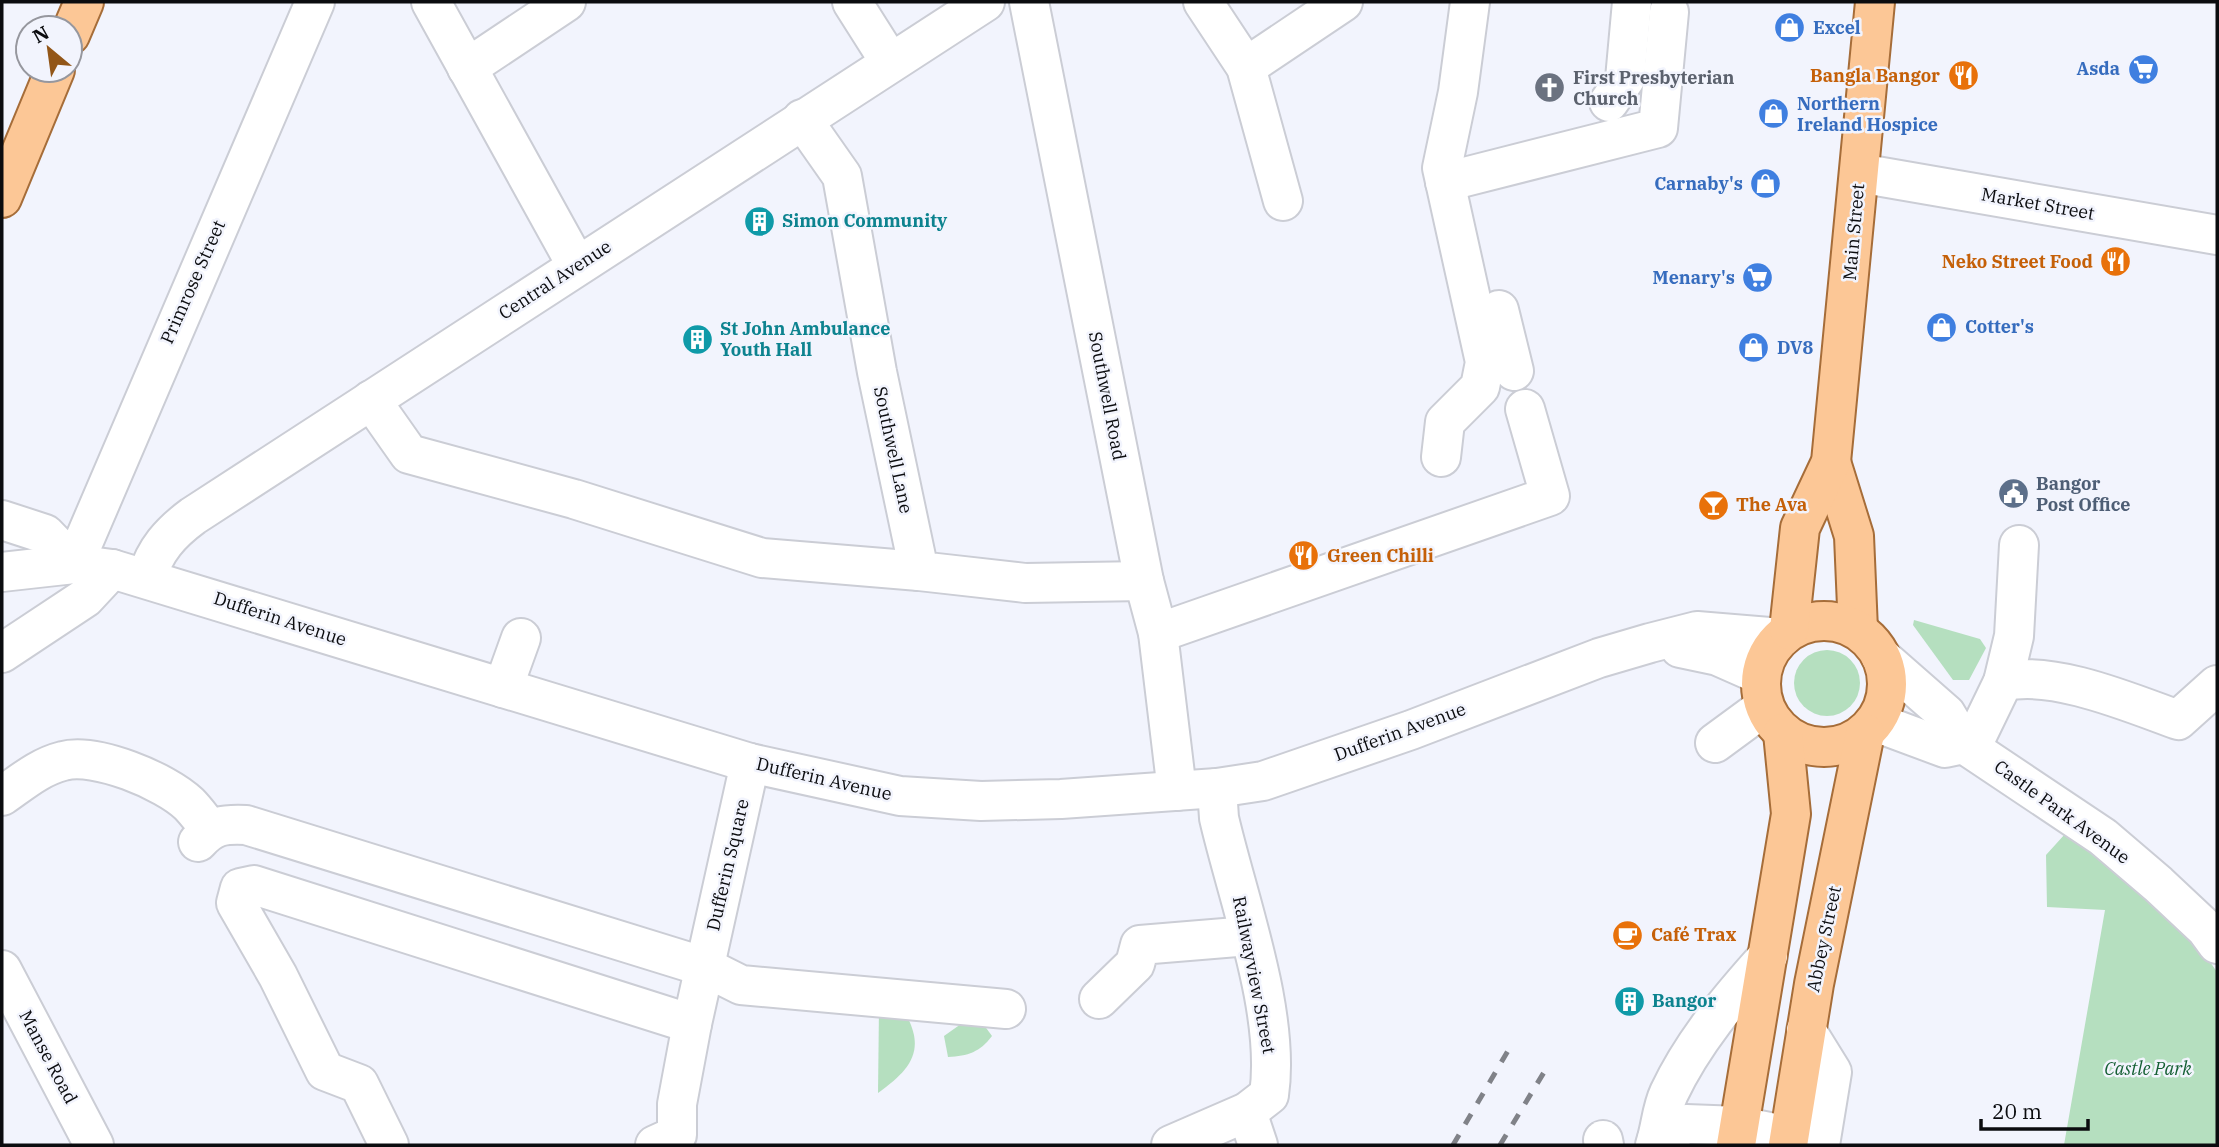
<svg xmlns="http://www.w3.org/2000/svg" width="2219" height="1147" font-family="'IBM Plex Serif',serif">
  <style>
    .green { fill: #b5dfbf }
    .lines { fill: none; stroke-linecap: round; stroke-linejoin: round }
    .minor-casing { stroke: #cbcdd5; stroke-width: 42 }
    .major-casing { stroke: #a66d39; stroke-width: 42 }
    .minor { stroke: #fff; stroke-width: 38 }
    .major { stroke: #fcc796; stroke-width: 38 }
    .rail { stroke: #808288; stroke-width: 5; stroke-dasharray: 12 12; stroke-linecap: butt }
    .labels { text-anchor: middle; stroke-width: 5; stroke-linejoin: round; paint-order: stroke }
    .shop-label { font-size: 18px; font-weight: bold; fill: #366cbe; stroke: #f2f4fd; text-anchor: start }
    .food-label { font-size: 18px; font-weight: bold; fill: #c56008; stroke: #f2f4fd; text-anchor: start }
    .worship-label { font-size: 18px; font-weight: bold; fill: #5b616d; stroke: #f2f4fd; text-anchor: start }
    .street-label { font-size: 18px; fill: #0b0c0f; stroke: #f2f4fd }
    .culture-label { font-size: 18px; font-weight: bold; fill: #0d838f; stroke: #f2f4fd; text-anchor: start }
    .service-label { font-size: 18px; font-weight: bold; fill: #4e5e75; stroke: #f2f4fd; text-anchor: start }
    .park-label { font-size: 18px; font-style: italic; fill: #145f33; stroke: #f2f4fd }
  </style>
  <rect width="100%" height="100%" fill="#f2f4fd"/>
  <g class="green">
    <path d="M1914 620 1980 639 1986 648 1969 680H1953L1913 625Z"/>
    <circle cx="1827" cy="683" r="33"/>
    <path d="M2065 834 2115 867 2199 946 2217 972V1145H2064L2105 910 2047 907 2046 855Z"/>
    <path d="M879 1008 904 1011C927 1050 911 1069 878 1093Z"/>
    <path d="M968 1019 981 1021 992 1036C980 1052 968 1056 948 1057L944 1036Z"/>
  </g>
  <g class="lines">
    <defs>
      <g id="minor">
        <path d="M431 2 577 266"/>
        <path d="M852 2 890 62"/>
        <path d="M1029 2 1144 581 1158 633 1177 791"/>
        <path d="M1203 2 1246 67 1283 201"/>
        <path d="M1246 67 1343 2"/>
        <path d="M467 68 566 2"/>
        <path d="M1609 102 1625 79 1632 2"/>
        <path d="M802 119 842 176 877 372 919 571 1025 583 1144 581"/>
        <path d="M1859 173 2217 235"/>
        <path d="M1445 182 1658 128 1669 12"/>
        <path d="M1499 310 1514 371"/>
        <path d="M371 400 409 454 574 499 762 558 919 571"/>
        <path d="M1441 457 1445 422 1480 387 1485 362 1442 168 1458 92 1470 2"/>
        <path d="M2 520 45 534 74 564 315 2"/>
        <path d="M2 572 74 564 112 569 750 763 900 796 981 801 1061 799 1217 788 1263 781 1411 730 1599 658 1650 643 1697 631 1781 638"/>
        <path d="M147 577C155 550 170 533 193 516L985 2"/>
        <path d="M1158 633 1550 496 1525 409"/>
        <path d="M1680 648 1718 656 1761 675"/>
        <path d="M2 653 85 598 112 569"/>
        <path d="M1881 657 1946 714 1964 744 2103 837 2158 884 2206 929 2217 944"/>
        <path d="M2003 682 2014 636 2019 545"/>
        <path d="M503 688 521 638"/>
        <path d="M1875 722 1945 748 1964 744"/>
        <path d="M1715 743 1764 707"/>
        <path d="M1971 748 2003 682C2051 669 2131 703 2178 720L2217 685"/>
        <path d="M2 796C21 783 39 767 63 761 95 752 165 781 189 804 196 811 203 821 210 829"/>
        <path d="M198 842C213 825 224 824 246 825L705 967 741 985 1006 1009"/>
        <path d="M2 970 94 1145"/>
        <path d="M1099 999 1135 964 1140 945 1249 936"/>
        <path d="M1806 1030 1832 1072 1820 1145"/>
        <path d="M1247 1112 1258 1145"/>
        <path d="M1657 1139 1686 1124 1740 1126 1789 1136"/>
        <path d="M1603 1140 1604 1145"/>
        <path d="M389 1145 359 1084 325 1071 278 976 236 903 240 888 254 885 692 1024"/>
        <path d="M655 1145 677 1135V1104L692 1024 750 763"/>
        <path d="M1171 1145 1247 1112 1269 1095C1281 1013 1238 900 1219 818L1217 788"/>
        <path d="M1655 1145C1661 1128 1661 1110 1669 1093 1693 1042 1731 997 1768 956"/>
      </g>
      <g id="major">
        <path d="M70 35 84 2"/>
        <path d="M2 198 55 70"/>
        <path d="M1831 462 1854 536 1858 630"/>
        <circle cx="1824" cy="684" r="63"/>
        <path d="M1789 630 1800 528 1831 462 1875 2"/>
        <path d="M1736 1145 1791 814 1783 733"/>
        <path d="M1788 1145 1814 984 1865 733"/>
      </g>
    </defs>
    <use href="#minor" class="minor-casing"/>
    <use href="#major" class="major-casing"/>
    <use href="#minor" class="minor"/>
    <use href="#major" class="major"/>
    <g class="rail">
      <path d="M1453 1145 1509 1049"/>
      <path d="M1500 1145 1549 1064"/>
    </g>
  </g>
  <defs>
    <symbol id="shop-disc" viewBox="-11 -11 22 22"><circle r="9.5" fill="#3f7fe0" stroke="#f2f4fd"/><path d="M-5-2.5h2.3a2.7 3.5 0 0 1 5.4 0H5L5.5 6h-11ZM-1.5-2.5h3a1.5 2.3 0 0 0-3 0Z" fill="#fff"/></symbol>
    <symbol id="supermarket-disc" viewBox="-11 -11 22 22"><circle r="9.5" fill="#3f7fe0" stroke="#f2f4fd"/><path d="M-6-5.5h2.5l.6 2H6L4.5 2H-2.5L-4.4-4H-6ZM-1.5 3.2a1.3 1.3 0 1 0 .1 0ZM3 3.2a1.3 1.3 0 1 0 .1 0Z" fill="#fff"/></symbol>
    <symbol id="restaurant-disc" viewBox="-11 -11 22 22"><circle r="9.5" fill="#e8710a" stroke="#f2f4fd"/><path d="M-5-6h1v4h1v-4h1v4h1v-4h1v5L-1.5 .5V6h-2V.5L-5-1ZM5-6V6H3V1.5H1.5Q1.5-4 5-6Z" fill="#fff"/></symbol>
    <symbol id="church-disc" viewBox="-11 -11 22 22"><circle r="9.5" fill="#6b7280" stroke="#f2f4fd"/><path d="M-1.2-6h2.4v3.5h3.3v2.4h-3.3V6h-2.4V-.1h-3.3v-2.4h3.3Z" fill="#fff"/></symbol>
    <symbol id="building-disc" viewBox="-11 -11 22 22"><circle r="9.5" fill="#0f9aa8" stroke="#f2f4fd"/><path d="M-4-6H4V6H1V3H-1V6H-4ZM-2.5-4.3h1.7v1.8h-1.7ZM.8-4.3h1.7v1.8H.8ZM-2.5-1h1.7V.8h-1.7ZM.8-1h1.7V.8H.8Z" fill="#fff"/></symbol>
    <symbol id="civic-disc" viewBox="-11 -11 22 22"><circle r="9.5" fill="#5c6f8a" stroke="#f2f4fd"/><path d="M-.6-6.5H3V-4.5H.6V-3L4-1V1h2V6H-6V1h2V-1L-.6-3ZM-1.2 2.5V6h2.4V2.5Z" fill="#fff"/></symbol>
    <symbol id="bar-disc" viewBox="-11 -11 22 22"><circle r="9.5" fill="#e8710a" stroke="#f2f4fd"/><path d="M-6-5H6L.8 .8V4.5H3.5V6h-7V4.5H-.8V.8Z" fill="#fff"/></symbol>
    <symbol id="cafe-disc" viewBox="-11 -11 22 22"><circle r="9.5" fill="#e8710a" stroke="#f2f4fd"/><path d="M-5.5-4.5H6V0H3Q3 3.5 0 3.5H-2.5Q-5.5 3.5-5.5 0ZM3-3.2v2h1.7v-2ZM-6 4.5H4V6H-6Z" fill="#fff"/></symbol>
  </defs>
  <g fill-rule="evenodd">
    <use href="#shop-disc" x="1772" y="10" width="35" height="35"/>
    <use href="#supermarket-disc" x="2126" y="52" width="35" height="35"/>
    <use href="#restaurant-disc" x="1946" y="58" width="35" height="35"/>
    <use href="#church-disc" x="1532" y="70" width="35" height="35"/>
    <use href="#shop-disc" x="1756" y="96" width="35" height="35"/>
    <use href="#shop-disc" x="1748" y="166" width="35" height="35"/>
    <use href="#building-disc" x="742" y="204" width="35" height="35"/>
    <use href="#restaurant-disc" x="2098" y="244" width="35" height="35"/>
    <use href="#supermarket-disc" x="1740" y="260" width="35" height="35"/>
    <use href="#shop-disc" x="1924" y="310" width="35" height="35"/>
    <use href="#building-disc" x="680" y="322" width="35" height="35"/>
    <use href="#shop-disc" x="1736" y="330" width="35" height="35"/>
    <use href="#civic-disc" x="1996" y="476" width="35" height="35"/>
    <use href="#bar-disc" x="1696" y="488" width="35" height="35"/>
    <use href="#restaurant-disc" x="1286" y="538" width="35" height="35"/>
    <use href="#cafe-disc" x="1610" y="918" width="35" height="35"/>
    <use href="#building-disc" x="1612" y="984" width="35" height="35"/>
  </g>
  <g class="labels">
    <g class="shop-label">
      <text x="1813" y="34">Excel</text>
      <text x="2120" y="75" text-anchor="end">Asda</text>
      <text x="1797" y="110">Northern<tspan x="1797" dy="21">Ireland Hospice</tspan></text>
      <text x="1743" y="190" text-anchor="end">Carnaby's</text>
      <text x="1735" y="284" text-anchor="end">Menary's</text>
      <text x="1965" y="333">Cotter's</text>
      <text x="1777" y="354">DV8</text>
    </g>
    <g class="food-label">
      <text x="1940" y="82" text-anchor="end">Bangla Bangor</text>
      <text x="2093" y="268" text-anchor="end">Neko Street Food</text>
      <text x="1736" y="511">The Ava</text>
      <text x="1327" y="562">Green Chilli</text>
      <text x="1651" y="941">Café Trax</text>
    </g>
    <g class="worship-label">
      <text x="1573" y="84">First Presbyterian<tspan x="1573" dy="21">Church</tspan></text>
    </g>
    <g class="street-label">
      <text transform="translate(2038 204) rotate(10)" y="6">Market Street</text>
      <text transform="translate(1854 232) rotate(-85)" y="6">Main Street</text>
      <text transform="translate(555 280) rotate(-33)" y="6">Central Avenue</text>
      <text transform="translate(193 282) rotate(-66)" y="6">Primrose Street</text>
      <text transform="translate(1107 396) rotate(79)" y="6">Southwell Road</text>
      <text transform="translate(893 450) rotate(78)" y="6">Southwell Lane</text>
      <text transform="translate(280 619) rotate(18)" y="6">Dufferin Avenue</text>
      <text transform="translate(1400 732) rotate(-20)" y="6">Dufferin Avenue</text>
      <text transform="translate(824 779) rotate(13)" y="6">Dufferin Avenue</text>
      <text transform="translate(2062 812) rotate(36)" y="6">Castle Park Avenue</text>
      <text transform="translate(728 865) rotate(-77)" y="6">Dufferin Square</text>
      <text transform="translate(1824 939) rotate(-78)" y="6">Abbey Street</text>
      <text transform="translate(1254 975) rotate(79)" y="6">Railwayview Street</text>
      <text transform="translate(48 1057) rotate(62)" y="6">Manse Road</text>
    </g>
    <g class="culture-label">
      <text x="782" y="227">Simon Community</text>
      <text x="720" y="335">St John Ambulance<tspan x="720" dy="21">Youth Hall</tspan></text>
      <text x="1652" y="1007">Bangor</text>
    </g>
    <g class="service-label">
      <text x="2036" y="490">Bangor<tspan x="2036" dy="21">Post Office</tspan></text>
    </g>
    <g class="park-label">
      <text x="2148" y="1075">Castle Park</text>
    </g>
  </g>
  <rect width="2219" height="1147" fill="none" stroke="#0b0c0f" stroke-width="7"/>
  <g transform="translate(49 49) rotate(331)"><circle r="33" fill="#f2f4fd" stroke="#96979e" stroke-width="2"/>
  <path d="M0-5L12 26L0 18L-12 26Z" fill="#925618"/>
  <text y="-10" font-size="19" font-weight="bold" text-anchor="middle" fill="#0b0c0f">N</text>
  </g>
  <path d="M1981 1119v10h107v-10" fill="none" stroke="#0b0c0f" stroke-width="3.5"/>
  <text x="1992" y="1119" font-size="21" fill="#0b0c0f" stroke="#f2f4fd" stroke-width="5" paint-order="stroke">20 m</text>
</svg>
